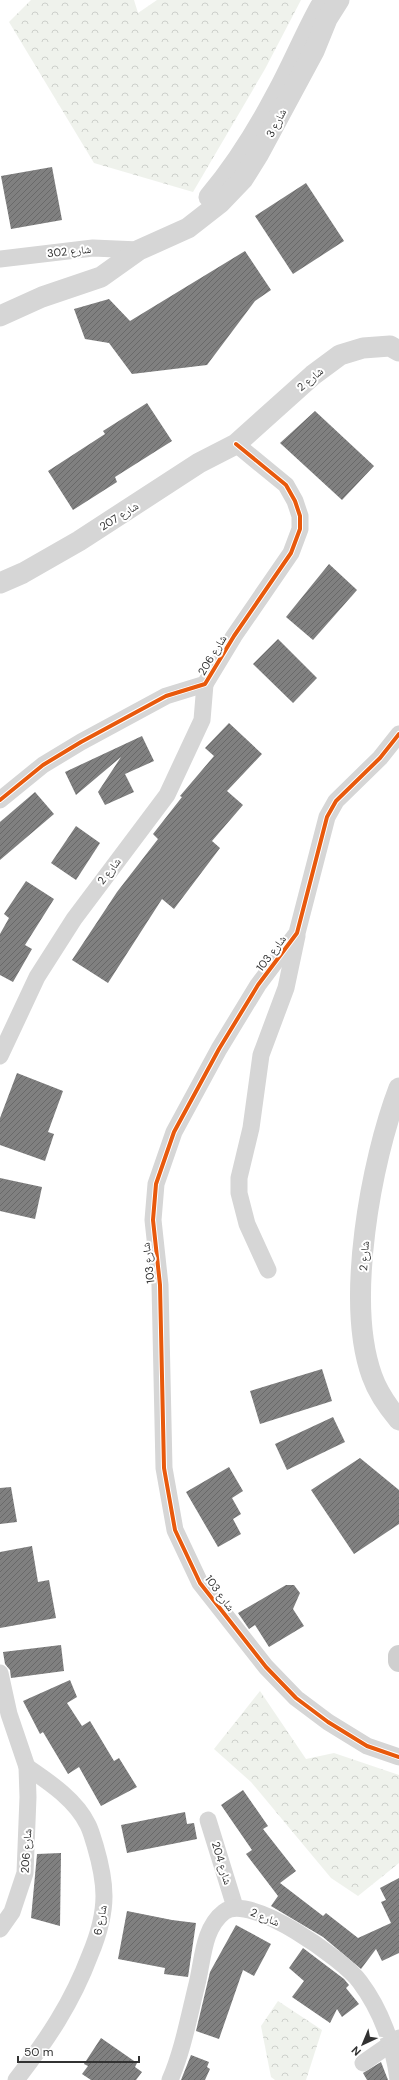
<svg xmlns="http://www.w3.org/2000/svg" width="399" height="2080" font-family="'DM Sans','Noto Naskh Arabic',sans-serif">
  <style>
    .forest { fill: url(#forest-crowns) }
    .building { fill: url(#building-hatch) }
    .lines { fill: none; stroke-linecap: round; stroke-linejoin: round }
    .minor { stroke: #d6d6d6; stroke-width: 17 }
    .tertiary { stroke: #d6d6d6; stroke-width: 21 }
    .secondary { stroke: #cfcfcf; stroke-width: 22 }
    .cycleway-casing { stroke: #fff; stroke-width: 6 }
    .cycleway { stroke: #e8590c; stroke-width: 4 }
    .labels { text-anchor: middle; stroke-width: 4; stroke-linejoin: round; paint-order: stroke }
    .street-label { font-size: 11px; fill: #323232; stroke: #fff }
  </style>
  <defs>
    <pattern id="forest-crowns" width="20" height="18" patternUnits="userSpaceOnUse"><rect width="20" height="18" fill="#eff2ec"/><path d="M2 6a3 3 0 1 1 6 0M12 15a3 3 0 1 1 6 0" fill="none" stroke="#cdd0cb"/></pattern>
    <pattern id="building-hatch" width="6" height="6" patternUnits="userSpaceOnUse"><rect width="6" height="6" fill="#808080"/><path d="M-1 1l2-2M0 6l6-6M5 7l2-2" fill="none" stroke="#696969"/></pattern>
  </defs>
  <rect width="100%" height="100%" fill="#fff"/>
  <g class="forest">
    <path d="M31 0H134L138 13 157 0H301L265 69 193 192 94 163 9 22Z"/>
    <path d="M260 1691 306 1759 334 1753 399 1775V1863L358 1896 331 1878 251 1782 214 1749Z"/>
    <path d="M278 2001 322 2030 306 2080H275L271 2077 261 2026Z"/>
  </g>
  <g class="building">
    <path d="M52 167 62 220 11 229 1 176Z"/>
    <path d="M306 183 344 241 293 274 255 216Z"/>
    <path d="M245 251 271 290 255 301 207 365 132 374 109 343 85 339 74 309 109 299 130 321Z"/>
    <path d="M147 403 172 441 115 477 117 482 73 510 48 471 105 434 103 431Z"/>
    <path d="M315 411 374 466 342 500 280 443Z"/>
    <path d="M329 564 357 590 313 640 286 617Z"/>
    <path d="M278 639 317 678 293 703 253 664Z"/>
    <path d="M229 723 262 754 227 791 243 805 212 841 220 848 174 909 162 899 108 983 72 960 117 892 158 839 153 834 182 797 180 796 214 756 205 748Z"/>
    <path d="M142 736 154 761 125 774 134 792 105 805 98 792 121 757 76 795 65 772Z"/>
    <path d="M35 792 54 814 0 860V822Z"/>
    <path d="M76 826 100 843 76 880 51 863Z"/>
    <path d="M26 881 54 899 25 945 32 949 13 982 0 975V934L9 918 4 914Z"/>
    <path d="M17 1073 63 1091 48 1132 54 1134 45 1161 0 1145V1118Z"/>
    <path d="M0 1178 42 1187 35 1219 0 1211Z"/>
    <path d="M322 1369 332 1401 260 1424 250 1391Z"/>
    <path d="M333 1417 345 1442 287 1470 275 1444Z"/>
    <path d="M360 1458 399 1490V1524L354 1554 311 1490Z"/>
    <path d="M229 1467 243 1491 232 1498 241 1514 233 1519 241 1534 218 1547 186 1492Z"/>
    <path d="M11 1487 17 1522 0 1524V1488Z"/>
    <path d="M32 1546 38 1582 49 1580 56 1618 0 1628V1552Z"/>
    <path d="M286 1585H294L300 1593 293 1609 304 1626 269 1647 255 1625 249 1629 238 1613Z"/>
    <path d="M61 1645 64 1671 11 1678 10 1670 5 1664 3 1652Z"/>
    <path d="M70 1680 77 1697 67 1703 82 1726 90 1721 114 1761 119 1758 137 1787 101 1806 79 1767 68 1774 43 1732 40 1734 23 1701Z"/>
    <path d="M243 1790 268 1826 263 1829 296 1871 280 1883 323 1916 326 1913 358 1938 391 1923 381 1902 386 1900 380 1888 399 1878V1953L382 1961 376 1949 361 1969 323 1937 271 1906 278 1896 246 1854 252 1850 221 1805Z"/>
    <path d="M185 1812 187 1824 194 1823 197 1839 127 1853 121 1825Z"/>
    <path d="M61 1853 60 1926 31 1918 37 1854Z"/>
    <path d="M127 1911 172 1920 196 1923 188 1977 164 1974 165 1968 118 1959Z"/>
    <path d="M236 1925 271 1944 254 1976 243 1970 219 2039 196 2031 210 1972Z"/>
    <path d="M303 1948 344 1979 349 1985 346 1988 359 2004 342 2017 337 2009 330 2023 292 1997 304 1981 289 1968Z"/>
    <path d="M101 2038 137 2063 135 2067 142 2072 136 2080H91L82 2074 88 2066 84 2064Z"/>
    <path d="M191 2055 209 2062 207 2067 210 2069 205 2080H181Z"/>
    <path d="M381 2062 388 2080H367L363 2073Z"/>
  </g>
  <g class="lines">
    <g class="minor">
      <path d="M0 259 93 248 139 250"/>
      <path d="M399 734 380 758 336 801 327 817 297 933 258 985 219 1049 174 1132 156 1184 153 1220 160 1285 164 1468 175 1530 200 1583 266 1667 296 1698 328 1722 367 1746 399 1757"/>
      <path d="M0 800 43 765 81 742 166 696 205 684 234 636 291 553 300 529V516L295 501 286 485 236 444"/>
      <path d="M0 1056 37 977 74 919 167 795 202 720 205 684"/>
      <path d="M268 1270 247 1224 239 1193V1178L251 1128 261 1055 286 988 297 936"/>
      <path d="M0 1673 9 1714 27 1767 28 1797 25 1873 12 1912 0 1929"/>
      <path d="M208 1820 235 1907"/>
      <path d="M363 2063 399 2038"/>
      <path d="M16 2080C47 2040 72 2003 90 1955 98 1936 104 1916 104 1896 104 1879 100 1862 95 1845 93 1839 91 1831 88 1825 76 1800 49 1782 27 1767"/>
      <path d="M170 2080C183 2050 189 2016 197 1984 203 1960 203 1928 224 1912 250 1892 344 1960 360 1982 381 2010 394 2046 398 2080"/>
    </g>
    <g class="tertiary">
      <path d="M209 197C235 166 257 131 276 95 292 66 304 36 320 7"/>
      <path d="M0 316 42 297 101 277 139 250 188 228 220 203 243 179 258 155 314 51 327 19 339 0"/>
      <path d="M0 583 23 573 79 541 199 463 236 444 313 375 340 355 363 348 390 346 399 351"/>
      <path d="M399 1088C371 1161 345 1302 372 1376 378 1393 388 1407 399 1420"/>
    </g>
    <path class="secondary" d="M399 1656V1661"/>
    <defs>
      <g id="cycleway">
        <path d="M399 734 380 758 336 801 327 817 297 933 258 985 219 1049 174 1132 156 1184 153 1220 160 1285 164 1468 175 1530 200 1583 266 1667 296 1698 328 1722 367 1746 399 1757"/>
        <path d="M0 800 43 765 81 742 166 696 205 684 234 636 291 553 300 529V516L295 501 286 485 236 444"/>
      </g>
    </defs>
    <use href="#cycleway" class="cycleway-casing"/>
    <use href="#cycleway" class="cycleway"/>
  </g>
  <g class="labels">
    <g class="street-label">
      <text transform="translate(276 123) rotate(-62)" y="4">شارع 3</text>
      <text transform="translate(69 251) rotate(-6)" y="4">شارع 302</text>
      <text transform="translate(310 379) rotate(-40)" y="4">شارع 2</text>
      <text transform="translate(119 516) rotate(-32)" y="4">شارع 207</text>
      <text transform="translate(212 655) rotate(-59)" y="4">شارع 206</text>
      <text transform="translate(109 871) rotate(-52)" y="4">شارع 2</text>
      <text transform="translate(271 953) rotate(-53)" y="4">شارع 103</text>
      <text transform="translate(364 1256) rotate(-86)" y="4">شارع 2</text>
      <text transform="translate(148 1263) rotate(-97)" y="4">شارع 103</text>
      <text transform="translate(220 1593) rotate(54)" y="4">شارع 103</text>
      <text transform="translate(26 1851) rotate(-86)" y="4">شارع 206</text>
      <text transform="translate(222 1863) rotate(73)" y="4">شارع 204</text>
      <text transform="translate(265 1917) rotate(22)" y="4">شارع 2</text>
      <text transform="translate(100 1920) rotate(-79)" y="4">شارع 6</text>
    </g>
  </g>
  <g transform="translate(363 2044) rotate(224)" stroke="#ffffff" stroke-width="3" paint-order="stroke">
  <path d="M0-3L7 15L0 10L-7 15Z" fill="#323232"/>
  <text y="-6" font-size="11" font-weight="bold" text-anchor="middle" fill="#323232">N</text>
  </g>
  <path d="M18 2056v6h121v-6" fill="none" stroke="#323232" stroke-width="2"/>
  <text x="24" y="2056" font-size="12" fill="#323232" stroke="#ffffff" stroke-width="3" paint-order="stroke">50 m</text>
</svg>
